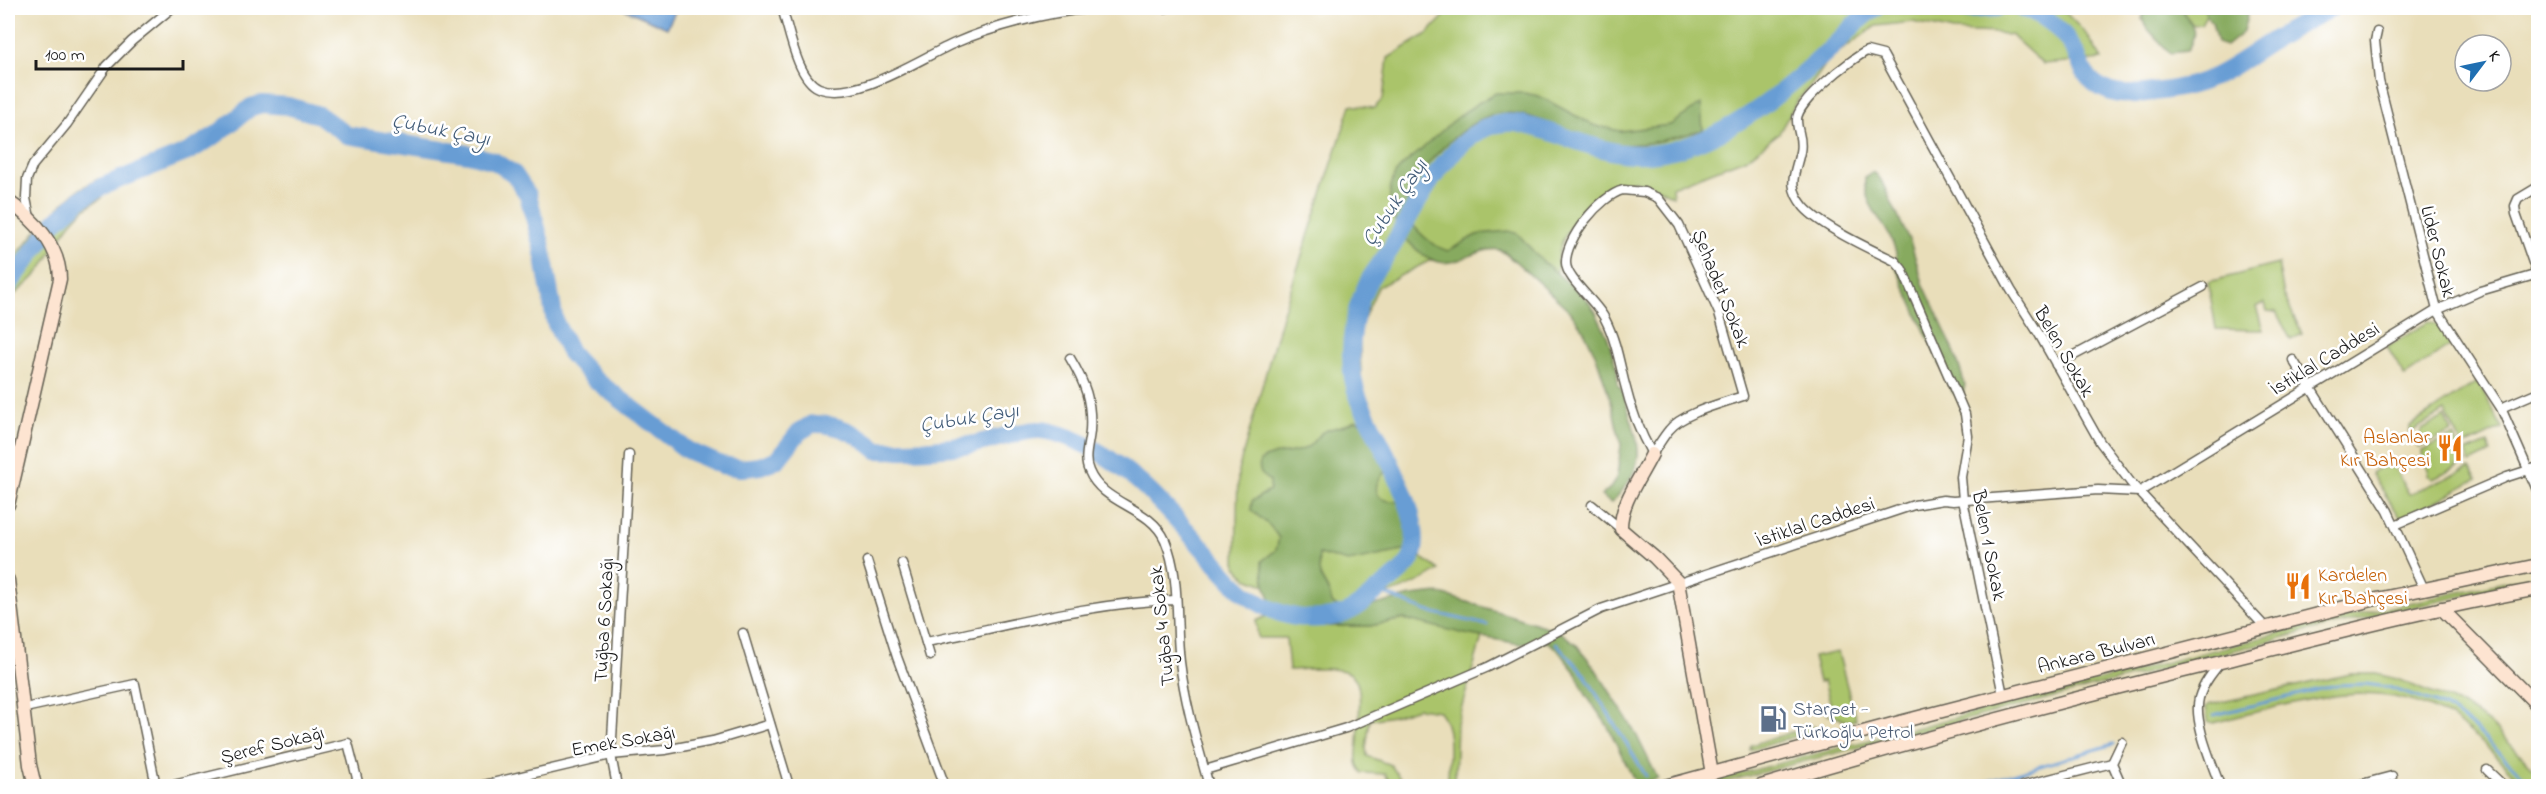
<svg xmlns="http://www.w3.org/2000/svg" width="2546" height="794" font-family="'Indie Flower',sans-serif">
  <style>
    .green { fill: #aac46a; stroke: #637043; stroke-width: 1.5 }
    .forest { fill: #87aa5e; stroke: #52633d; stroke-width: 1.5 }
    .water { fill: #679dd4; stroke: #425c78; stroke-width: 1.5 }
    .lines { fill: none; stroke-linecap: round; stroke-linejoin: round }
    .stream { stroke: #679dd4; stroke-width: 3 }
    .river { stroke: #679dd4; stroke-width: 18 }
    .street-casing { stroke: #646053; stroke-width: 11 }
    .secondary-casing { stroke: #646053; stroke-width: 15 }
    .street { stroke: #fff; stroke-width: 8 }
    .secondary { stroke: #fde4d1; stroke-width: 12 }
    .labels { text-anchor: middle; stroke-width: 5; stroke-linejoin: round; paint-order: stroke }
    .street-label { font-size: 20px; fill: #1c1c1c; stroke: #fff }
    .food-label { font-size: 20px; fill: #c56008; stroke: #fff; text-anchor: end }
    .service-label { font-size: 20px; fill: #4e5e75; stroke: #fff; text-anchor: start }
    .water-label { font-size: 21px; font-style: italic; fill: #425c78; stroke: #fff }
  </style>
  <rect width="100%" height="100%" fill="#fff"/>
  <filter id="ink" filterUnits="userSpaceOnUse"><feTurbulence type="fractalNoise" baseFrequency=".0167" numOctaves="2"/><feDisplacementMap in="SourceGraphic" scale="12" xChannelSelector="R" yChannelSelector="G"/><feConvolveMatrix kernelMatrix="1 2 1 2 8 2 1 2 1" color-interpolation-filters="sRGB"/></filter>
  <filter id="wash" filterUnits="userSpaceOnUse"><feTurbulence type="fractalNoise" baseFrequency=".008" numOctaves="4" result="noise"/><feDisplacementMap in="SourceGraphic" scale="24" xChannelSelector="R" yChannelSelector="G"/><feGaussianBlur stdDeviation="1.35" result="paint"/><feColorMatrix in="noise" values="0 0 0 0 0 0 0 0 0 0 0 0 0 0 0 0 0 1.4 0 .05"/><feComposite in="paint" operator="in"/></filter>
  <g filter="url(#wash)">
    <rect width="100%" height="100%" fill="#e9deba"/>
    <g class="green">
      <path d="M1452 8H2061L2087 35 2102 59 2043 64 2012 36 1999 33 1953 31 1913 22 1876 26 1829 59 1812 84 1797 101 1779 133 1747 158 1672 187 1673 196C1659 189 1645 181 1629 181 1604 180 1569 223 1561 245 1558 254 1558 264 1557 273 1543 269 1528 266 1515 261 1507 258 1505 250 1495 249 1472 247 1458 267 1431 260L1378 287 1359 329 1362 392 1413 507 1419 530 1421 557 1439 570C1408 591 1375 598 1340 609L1332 603C1327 575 1300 556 1280 538L1276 550 1262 561 1265 585 1247 578 1236 566 1238 471 1282 316 1351 105 1374 108 1383 99 1388 58 1427 34Z"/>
      <path d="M2180 8H2205L2206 15 2201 24 2193 25Z"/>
      <path d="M98 179 102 198C72 212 59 241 42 268 33 281 19 290 8 300V266L42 224 65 201 78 190Z"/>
      <path d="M2278 264 2284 295 2302 334 2291 340 2276 312 2267 311 2265 303 2256 307 2263 330 2216 329 2208 282Z"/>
      <path d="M2428 322 2441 326 2454 343 2405 376 2387 347Z"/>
      <path d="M2478 381 2502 428 2463 447 2445 411 2410 433V426Z"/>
      <path d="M2445 416 2452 432 2418 448 2416 441 2422 430Z"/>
      <path d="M2453 436 2466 463 2433 479 2428 475 2429 470 2423 462 2422 451Z"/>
      <path d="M2488 443 2491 453 2470 463 2465 452Z"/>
      <path d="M2390 460 2409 494 2470 468 2477 479 2402 520 2371 473Z"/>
      <path d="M2538 575V579L2316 629 1709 786H1693L2322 622Z"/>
      <path d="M1275 612 1294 622 1312 626H1370L1404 619 1482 637 1457 723 1455 780 1458 786H1450L1448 781C1448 759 1454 730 1439 711L1418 708 1393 716 1370 720 1366 748 1367 756 1391 765 1401 780 1403 786H1392L1385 774 1362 773C1354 763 1357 754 1358 742 1362 667 1365 666 1289 670L1286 638H1258L1256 621Z"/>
      <path d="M1838 652 1856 720 1848 721 1827 714 1833 712 1824 681 1819 682 1813 657Z"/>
      <path d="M2351 674H2376L2397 679 2461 705 2489 723 2538 772V786H2524C2505 766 2487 745 2465 728 2385 668 2299 702 2213 723L2208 721 2206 707 2208 705Z"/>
      <path d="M1812 726 1819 729 1750 750 1751 745Z"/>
    </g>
    <g class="forest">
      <path d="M2144 8H2180C2192 26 2200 30 2187 51L2170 53 2147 28 2142 19Z"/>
      <path d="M2205 8H2249L2243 32 2226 46 2217 43 2212 22 2206 15Z"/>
      <path d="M1496 93H1524L1539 96 1593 125 1620 131 1670 125 1701 104 1703 130C1662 141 1626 153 1583 137 1556 127 1530 112 1501 113 1469 114 1401 180 1407 212 1410 228 1434 247 1448 251L1476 235 1487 233 1509 231 1518 234 1540 259 1585 297 1595 311 1608 338 1617 370 1618 385 1623 392C1636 441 1654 460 1611 503L1601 496 1611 487 1617 476 1621 445 1611 401 1596 356 1583 329 1570 311 1504 251C1479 243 1457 271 1433 260 1420 255 1403 238 1397 226 1389 208 1386 191 1396 173 1402 164 1412 158 1420 151 1443 129 1467 107 1496 93Z"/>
      <path d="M1874 172 1881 180 1911 244 1923 283 1955 353 1965 385 1963 393H1953L1896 268C1902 231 1861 213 1865 177Z"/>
      <path d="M1355 420C1370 422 1386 446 1393 459 1390 470 1380 474 1377 484 1372 504 1398 503 1410 499L1413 507 1404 521 1412 542 1407 550 1348 562 1319 554C1316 584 1328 580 1332 603L1340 609 1367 607 1411 596 1438 593 1557 630 1576 644 1595 668 1634 730 1658 779 1636 784 1607 725 1586 695 1575 672 1557 649 1548 642 1520 644 1465 634 1404 619 1370 626H1311L1294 622 1275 612 1265 585 1262 561 1276 550 1279 538 1271 527 1251 510 1252 501 1270 490V481C1261 476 1258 471 1260 461 1274 451 1289 455 1304 449 1314 445 1315 435 1325 431 1336 426 1342 428 1355 420Z"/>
    </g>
    <path class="water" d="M622 8H677L667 28Z"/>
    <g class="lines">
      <g class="stream">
        <path d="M1378 591 1426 611 1487 625"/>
        <path d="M1556 643 1585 675 1646 776"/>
        <path d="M2214 715 2336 685 2365 684 2388 687 2445 707 2471 725 2533 786"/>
        <path d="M1973 786 2114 744"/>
      </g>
      <g class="river">
        <path d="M1958 8 1962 10 1997 8"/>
        <path d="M2021 8C2045 14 2064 31 2076 53 2080 62 2082 70 2088 77 2106 97 2127 96 2152 92 2171 90 2191 87 2209 79 2232 69 2251 54 2272 41 2291 29 2312 18 2332 8"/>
        <path d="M8 286 55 222 81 199 103 186 188 152 216 135 251 107 262 104 288 106 319 115 347 135 469 154 494 161 514 174 528 195 542 247 555 322 570 353 594 379 687 450 721 465 741 468 760 466 778 459 799 432 812 424C837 423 859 434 877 450 908 451 939 449 970 445 988 442 1024 429 1039 430 1046 430 1055 433 1062 435 1121 454 1166 507 1206 552 1222 569 1236 589 1256 601 1276 614 1300 620 1323 618 1347 617 1359 606 1377 591 1388 582 1404 572 1411 559 1430 521 1374 435 1359 399 1345 365 1351 316 1367 284 1374 270 1385 259 1393 245 1418 203 1460 111 1521 124 1584 138 1619 169 1687 146 1741 128 1788 88 1829 50 1844 37 1858 18 1875 8"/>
      </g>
    </g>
  </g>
  <g filter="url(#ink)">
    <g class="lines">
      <defs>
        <g id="street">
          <path d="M782 8C789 29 797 79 819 88 855 103 922 57 955 43 991 27 1048 12 1088 9 1113 7 1140 8 1166 8"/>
          <path d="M2377 32 2375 41 2379 81 2437 310 2501 408 2538 492"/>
          <path d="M1623 190 1644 192 1658 198 1679 225 1719 313 1743 396C1723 403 1682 413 1669 430 1663 437 1658 446 1652 454 1639 431 1630 406 1624 381 1619 360 1615 338 1605 319 1597 302 1566 279 1566 263 1565 239 1600 196 1623 190Z"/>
          <path d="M30 218 26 198 27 179 33 165 67 124 107 66 132 41 172 8"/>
          <path d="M2537 274 2516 214 2515 206 2518 199 2538 187"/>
          <path d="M1070 358C1085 383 1092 401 1090 431 1089 444 1083 459 1089 471 1103 505 1150 506 1165 540 1181 578 1175 622 1180 662 1185 704 1198 746 1209 786"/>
          <path d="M2293 360 2388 511 2424 589"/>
          <path d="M2056 365 2203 287"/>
          <path d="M2501 408 2538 392"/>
          <path d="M1592 505 1621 529"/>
          <path d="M2395 525 2507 477 2538 467"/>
          <path d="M867 561 897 657 945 786"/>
          <path d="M902 563 930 656"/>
          <path d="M743 633 789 786"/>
          <path d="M926 642C1007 626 1093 602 1176 600"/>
          <path d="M2003 695 1963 500 1961 477 1968 436 1965 414 1902 269 1895 261C1870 249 1822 227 1804 207 1786 185 1795 175 1800 152 1803 138 1797 132 1797 120 1796 102 1851 59 1867 51L1883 55 2011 290 2039 334 2100 442 2131 483 2266 628"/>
          <path d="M25 708 135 684 156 786"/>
          <path d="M1205 770 1346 728 1488 667 1601 609 1914 505 1943 500 1953 501 2098 490 2139 492 2437 310 2480 291 2538 274"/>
          <path d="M2487 770 2504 786"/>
          <path d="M527 776 529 786"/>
          <path d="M169 786 348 743 359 786"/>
          <path d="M479 786 611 755 665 750 713 741 770 724"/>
          <path d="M617 786 611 755 629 455"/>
          <path d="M2022 786 2112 763"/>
          <path d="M2122 786 2112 763 2122 742"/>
          <path d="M2220 786C2212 763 2193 722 2199 698 2203 684 2212 673 2221 662"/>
          <path d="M2354 786 2392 776"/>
        </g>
        <g id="secondary">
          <path d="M8 201C34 219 60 246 60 279L8 505"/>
          <path d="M1652 454C1641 477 1620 503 1621 529L1655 558 1678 582 1712 774"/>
          <path d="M8 580 30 765 35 786"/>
          <path d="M2441 608 2538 706"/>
          <path d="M1665 786 1896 723 2372 600 2538 565"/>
          <path d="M1761 786C1915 740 2069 699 2225 661 2329 635 2433 608 2538 589"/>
        </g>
      </defs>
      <use href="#street" class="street-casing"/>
      <use href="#secondary" class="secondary-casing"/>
      <use href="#street" class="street"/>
      <use href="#secondary" class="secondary"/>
    </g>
  </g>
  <defs>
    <symbol id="restaurant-bare" viewBox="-9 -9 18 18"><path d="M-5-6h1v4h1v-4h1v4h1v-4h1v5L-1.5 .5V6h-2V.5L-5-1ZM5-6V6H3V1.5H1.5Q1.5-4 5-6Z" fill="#e8710a" stroke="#fff" stroke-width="2.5" paint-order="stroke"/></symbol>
    <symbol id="fuel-bare" viewBox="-9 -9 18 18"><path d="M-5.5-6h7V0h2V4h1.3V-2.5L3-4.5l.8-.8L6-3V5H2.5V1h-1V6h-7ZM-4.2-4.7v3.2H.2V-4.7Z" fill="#5c6f8a" stroke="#fff" stroke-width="2.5" paint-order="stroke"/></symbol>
  </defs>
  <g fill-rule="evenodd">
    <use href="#restaurant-bare" x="2431" y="429" width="38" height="38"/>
    <use href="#restaurant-bare" x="2279" y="567" width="38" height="38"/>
    <use href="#fuel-bare" x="1754" y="700" width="38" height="38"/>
  </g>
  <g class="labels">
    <g class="street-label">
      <text transform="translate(2439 251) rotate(76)" y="7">Lider Sokak</text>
      <text transform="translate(1722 288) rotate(68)" y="7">Şehadet Sokak</text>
      <text transform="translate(2065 351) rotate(60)" y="7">Belen Sokak</text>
      <text transform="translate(2324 358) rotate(-31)" y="7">İstiklal Caddesi</text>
      <text transform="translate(1815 521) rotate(-18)" y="7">İstiklal Caddesi</text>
      <text transform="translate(1990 545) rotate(79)" y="7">Belen 1 Sokak</text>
      <text transform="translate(603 620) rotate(-87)" y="7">Tuğba 6 Sokağı</text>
      <text transform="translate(1161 626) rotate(-96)" y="7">Tuğba 4 Sokak</text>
      <text transform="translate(2096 652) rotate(-14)" y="7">Ankara Bulvarı</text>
      <text transform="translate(623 740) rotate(-10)" y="7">Emek Sokağı</text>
      <text transform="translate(272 744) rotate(-14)" y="7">Şeref Sokağı</text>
    </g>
    <g class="food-label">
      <text x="2430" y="443">Aslanlar<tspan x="2430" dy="23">Kır Bahçesi</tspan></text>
      <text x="2318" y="581" text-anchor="start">Kardelen<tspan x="2318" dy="23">Kır Bahçesi</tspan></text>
    </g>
    <g class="service-label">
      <text x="1793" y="715">Starpet -<tspan x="1793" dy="23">Türkoğlu Petrol</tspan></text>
    </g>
    <g class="water-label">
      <text transform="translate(441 129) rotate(11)" y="7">Çubuk Çayı</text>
      <text transform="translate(1394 202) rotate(-56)" y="7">Çubuk Çayı</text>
      <text transform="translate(969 417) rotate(-9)" y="7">Çubuk Çayı</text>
    </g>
  </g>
  <rect width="2546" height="794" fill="none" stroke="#fff" stroke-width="30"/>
  <g transform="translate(2483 63) rotate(58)"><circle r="28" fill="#ffffff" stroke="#a4a4a4" stroke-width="1.5"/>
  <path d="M0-4.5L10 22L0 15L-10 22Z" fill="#1f6fb2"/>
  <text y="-9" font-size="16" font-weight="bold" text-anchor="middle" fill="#1c1c1c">K</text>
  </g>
  <path d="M36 60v9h147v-9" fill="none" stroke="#1c1c1c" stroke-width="3"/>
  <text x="45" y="60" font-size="18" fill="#1c1c1c" stroke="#ffffff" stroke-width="4.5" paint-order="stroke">100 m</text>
</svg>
